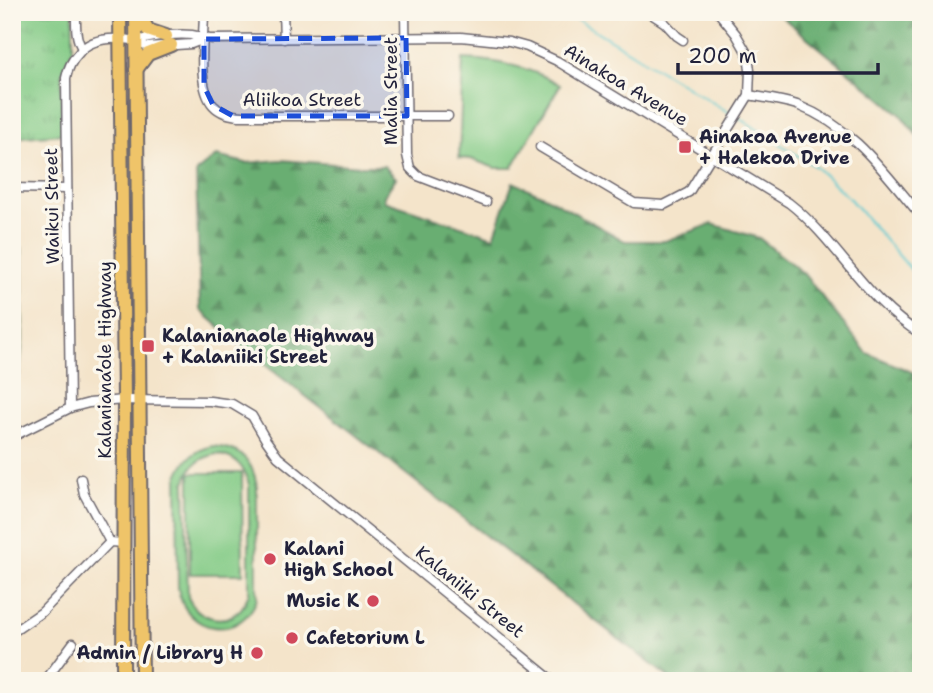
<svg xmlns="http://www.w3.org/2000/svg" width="933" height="693" font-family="'Shantell Sans',sans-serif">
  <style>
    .grass { fill: url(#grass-tufts); stroke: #527660; stroke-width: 2 }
    .forest { fill: url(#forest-firs); stroke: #466856; stroke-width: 2 }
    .park { fill: #82ca85; stroke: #527660; stroke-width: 2; fill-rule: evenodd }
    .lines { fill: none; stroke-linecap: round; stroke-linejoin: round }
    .stream { stroke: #5dcad1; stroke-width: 2 }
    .minor-casing { stroke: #6c666d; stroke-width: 11 }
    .highway-casing { stroke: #6c666d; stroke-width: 16 }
    .minor { stroke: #fff; stroke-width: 8 }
    .highway { stroke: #efc469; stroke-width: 12 }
    .marked { fill: #1d4ed8; fill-opacity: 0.2; stroke: #1d4ed8; stroke-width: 5; stroke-dasharray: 14 9; stroke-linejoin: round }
    .poi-dot { fill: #d1495b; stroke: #fbf7ec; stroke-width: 2.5 }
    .labels { text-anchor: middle; stroke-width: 7; stroke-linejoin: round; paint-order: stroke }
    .street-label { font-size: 18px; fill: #22223b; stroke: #fbf7ec }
    .poi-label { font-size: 18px; font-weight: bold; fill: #22223b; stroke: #fbf7ec; text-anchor: start }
  </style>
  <defs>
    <pattern id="grass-tufts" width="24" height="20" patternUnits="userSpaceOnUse" patternTransform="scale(1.75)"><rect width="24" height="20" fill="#82ca85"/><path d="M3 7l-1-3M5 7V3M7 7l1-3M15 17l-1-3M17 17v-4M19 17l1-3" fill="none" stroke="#70ad74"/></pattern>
    <pattern id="forest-firs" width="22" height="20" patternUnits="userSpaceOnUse" patternTransform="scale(1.75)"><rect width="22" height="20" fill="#69ae72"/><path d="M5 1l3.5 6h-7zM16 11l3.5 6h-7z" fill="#568d5f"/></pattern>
  </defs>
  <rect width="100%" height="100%" fill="#fbf7ec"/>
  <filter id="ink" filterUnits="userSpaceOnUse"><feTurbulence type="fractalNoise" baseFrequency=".0143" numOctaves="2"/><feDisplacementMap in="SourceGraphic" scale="14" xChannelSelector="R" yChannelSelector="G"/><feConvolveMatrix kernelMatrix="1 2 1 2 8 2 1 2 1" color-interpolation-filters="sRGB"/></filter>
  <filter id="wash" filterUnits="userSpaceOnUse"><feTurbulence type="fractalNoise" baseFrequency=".00686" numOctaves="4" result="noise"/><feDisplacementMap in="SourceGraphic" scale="28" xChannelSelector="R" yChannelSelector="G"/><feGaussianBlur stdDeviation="1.57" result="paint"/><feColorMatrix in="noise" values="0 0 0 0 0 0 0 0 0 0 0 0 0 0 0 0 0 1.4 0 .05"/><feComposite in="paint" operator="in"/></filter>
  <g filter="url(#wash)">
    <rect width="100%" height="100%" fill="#f4e4ca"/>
    <g class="grass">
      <path d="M12 12H73V48L62 73 61 134 12 138Z"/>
      <path d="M129 96 131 112 133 327 129 320 127 102Z"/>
      <path d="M12 244 22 248 23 340 19 376 12 374Z"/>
    </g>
    <g class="forest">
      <path d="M776 12H921V141L900 114Z"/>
      <path d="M216 156 246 163 280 160 361 166H384L396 178 384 196V201L494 237 513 182 546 197 625 241H665L712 224 759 238 803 273 867 353 921 376V681H673L246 350 200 310 196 172Z"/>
    </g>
    <g class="park">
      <path d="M463 59C498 60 530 67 560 85L512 168H495L471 159 459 158Z"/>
      <path d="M212 446C240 448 252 458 257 486V599C241 642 185 635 178 588L177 479C183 461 193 451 212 446ZM217 454C237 458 244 466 249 485V593C247 598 245 604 241 609 224 627 197 618 188 597L185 484C189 466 199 458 217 454Z"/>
      <path d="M190 473H242L243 574H190Z"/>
    </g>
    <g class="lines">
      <g class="stream">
        <path d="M565 12 733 115"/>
        <path d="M738 117 817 168 848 197 921 281"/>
      </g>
    </g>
  </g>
  <g filter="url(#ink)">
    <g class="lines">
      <defs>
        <g id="minor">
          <path d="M76 12C76 24 75 38 82 48"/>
          <path d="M204 12C204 37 196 86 213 105 221 114 233 116 244 116H448"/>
          <path d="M283 12 284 39"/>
          <path d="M405 12 407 155 410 168 418 176 486 202"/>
          <path d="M648 12 665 23 677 36 683 40"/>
          <path d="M136 41 147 47 191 44 204 39"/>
          <path d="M749 95C765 98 782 100 797 105 855 128 883 171 921 216"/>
          <path d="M540 147 634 203 664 205 689 192 749 95 750 70 748 55 736 34 718 12"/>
          <path d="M12 188 67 189"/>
          <path d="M70 408 66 78C68 68 71 61 78 54 88 40 105 38 122 39 127 39 133 41 138 40 155 37 174 33 192 35 199 36 205 39 213 39L461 37 509 42 527 47 557 61 789 203C839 242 865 301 921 334"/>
          <path d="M12 437 70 408 89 403 124 400 210 401 232 404 252 416 266 440 278 457 553 681"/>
          <path d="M81 479 84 494 110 542"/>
          <path d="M13 632 42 612 110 542 123 543"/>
          <path d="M45 681 73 643"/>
        </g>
        <g id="highway">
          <path d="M120 12 124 400 123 681"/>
          <path d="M136 12 142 681"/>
          <path d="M138 12 148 30 166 36"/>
          <path d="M136 70 148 54 171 45"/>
        </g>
      </defs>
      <use href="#minor" class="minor-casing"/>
      <use href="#highway" class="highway-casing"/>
      <use href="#minor" class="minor"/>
      <use href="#highway" class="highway"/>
    </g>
  </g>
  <path class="marked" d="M406 38 407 116H233L213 105 204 86V39Z"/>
  <g class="poi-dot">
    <rect x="678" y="140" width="14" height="14" rx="3.5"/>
    <rect x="141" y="339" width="14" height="14" rx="3.5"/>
    <circle cx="270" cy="559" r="7"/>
    <circle cx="373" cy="601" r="7"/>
    <circle cx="292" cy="638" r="7"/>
    <circle cx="257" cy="653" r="7"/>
  </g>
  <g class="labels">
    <g class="street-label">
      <text transform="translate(626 85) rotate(31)" y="6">Ainakoa Avenue</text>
      <text transform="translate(391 91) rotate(-90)" y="6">Malia Street</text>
      <text x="302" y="106">Aliikoa Street</text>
      <text transform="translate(52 206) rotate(-91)" y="6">Waikui Street</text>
      <text transform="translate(105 360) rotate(-90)" y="6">Kalaniana’ole Highway</text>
      <text transform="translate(470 592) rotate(39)" y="6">Kalaniiki Street</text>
    </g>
    <g class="poi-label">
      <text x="699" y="143">Ainakoa Avenue<tspan x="699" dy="21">+ Halekoa Drive</tspan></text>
      <text x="162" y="342">Kalanianaole Highway<tspan x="162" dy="21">+ Kalaniiki Street</tspan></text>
      <text x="284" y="555">Kalani<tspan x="284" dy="21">High School</tspan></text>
      <text x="359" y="607" text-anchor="end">Music K</text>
      <text x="306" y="644">Cafetorium L</text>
      <text x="243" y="659" text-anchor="end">Admin / Library H</text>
    </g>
  </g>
  <rect width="933" height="693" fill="none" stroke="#fbf7ec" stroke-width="42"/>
  <path d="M678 63v10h200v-10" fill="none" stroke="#22223b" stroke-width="3.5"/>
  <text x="688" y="63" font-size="21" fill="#22223b" stroke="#fbf7ec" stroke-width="5" paint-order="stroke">200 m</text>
</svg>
